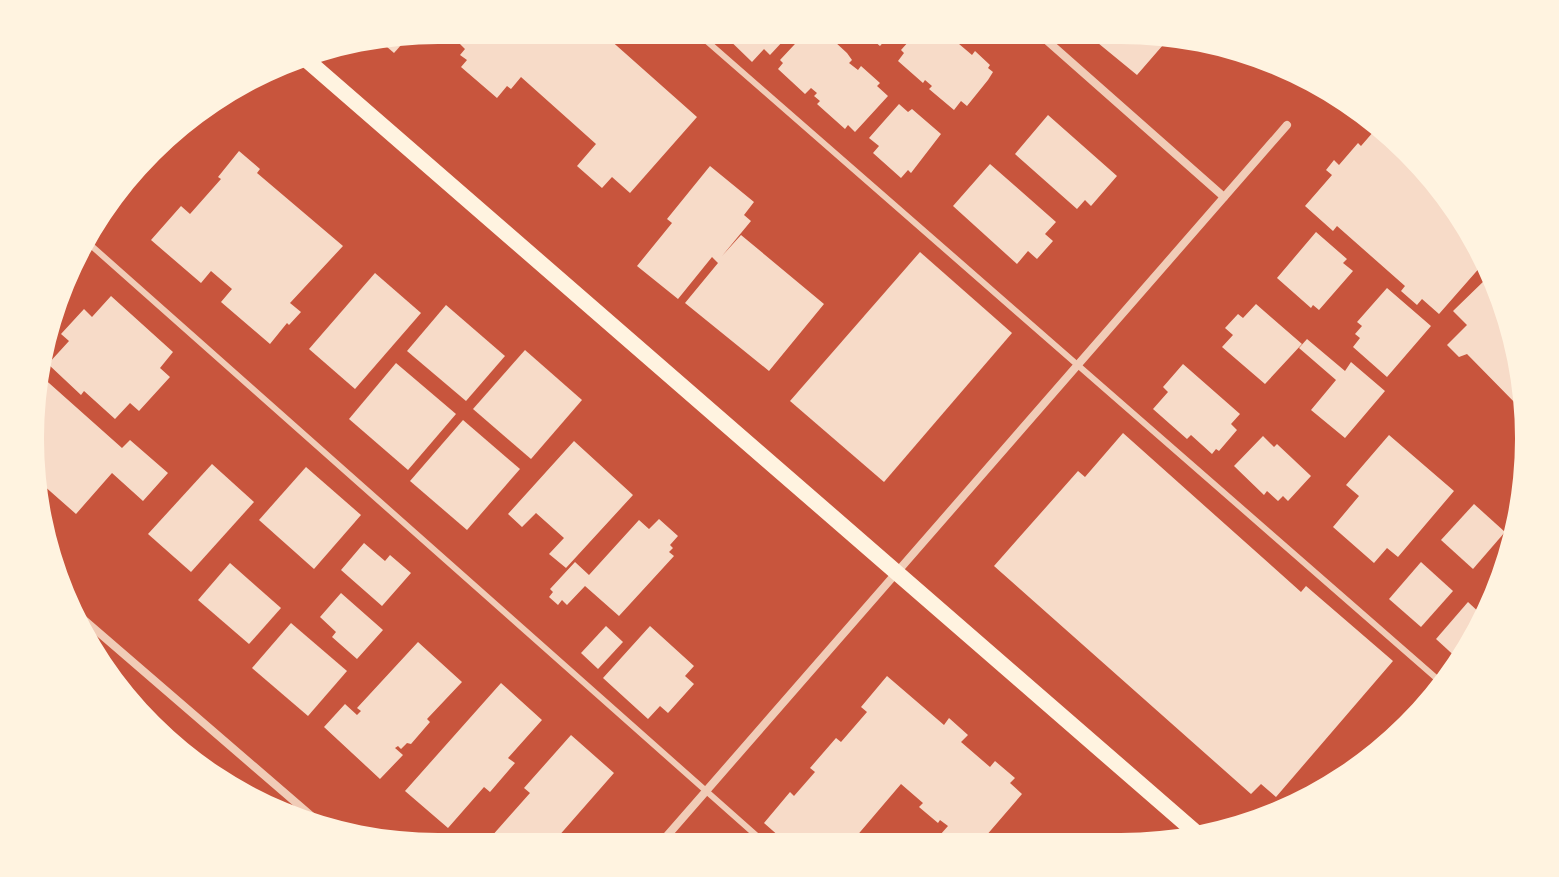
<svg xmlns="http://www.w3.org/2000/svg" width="1559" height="877" font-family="Mulish,sans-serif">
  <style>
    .building { fill: #f7dbc8 }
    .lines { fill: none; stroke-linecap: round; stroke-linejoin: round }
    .service { stroke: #f1ccb7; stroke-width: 6 }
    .minor { stroke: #f1ccb7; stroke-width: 8 }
    .secondary { stroke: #fff3e0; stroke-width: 16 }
  </style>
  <rect width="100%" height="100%" fill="#c8553d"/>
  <g class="building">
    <path d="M461 30H599L697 117 630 193 612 177 602 188 577 166 596 144 521 77 511 89 507 86 497 98 461 67 467 60 460 55 465 49 454 38Z"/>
    <path d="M719 30H784L779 35 784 40 770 55 764 49 752 62Z"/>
    <path d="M808 30H822L847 53 852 60 849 63 858 70 861 66 880 83 877 86 888 96 855 132 848 125 845 129 817 104 820 101 814 96 817 93 811 88 805 94 778 69 783 63 780 60Z"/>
    <path d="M862 31H901L892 41 888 37 880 46Z"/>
    <path d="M918 31H952L956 34 952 38 972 55 975 51 990 65 988 68 993 72 988 80 967 106 961 101 954 110 929 89 932 86 925 80 923 83 898 61 904 53 901 50Z"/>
    <path d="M1089 31H1147L1163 34 1158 40 1163 45 1137 75 1087 34Z"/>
    <path d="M410 35 394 53 379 40Z"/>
    <path d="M899 104 908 112 912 109 941 134 911 173 908 170 901 178 873 153 879 146 869 138Z"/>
    <path d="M1048 115 1117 176 1091 206 1085 200 1077 209 1015 154Z"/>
    <path d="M1374 131 1449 198 1482 265 1439 314 1422 299 1417 305 1401 291 1405 286 1337 226 1333 231 1305 206 1332 175 1326 170 1334 160 1339 165 1358 143 1361 146Z"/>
    <path d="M239 151 260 169 257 173 343 246 290 303 301 312 289 325 287 323 270 344 221 302 232 289 211 271 201 283 151 240 181 206 190 214 221 179 218 177Z"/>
    <path d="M990 164 1056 222 1045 234 1053 241 1037 259 1028 251 1017 264 953 206Z"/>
    <path d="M710 166 754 202 744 215 751 221 722 256 741 235 824 304 769 371 685 303 718 263 712 257 678 299 637 266 672 223 667 219Z"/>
    <path d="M1316 232 1347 259 1343 263 1353 271 1319 310 1313 305 1311 308 1277 278Z"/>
    <path d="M920 252 1012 333 884 482 790 401Z"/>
    <path d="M375 273 421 313 355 389 309 349Z"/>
    <path d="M1488 277 1515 333 1520 408 1467 354 1459 357 1447 345 1467 325 1453 311Z"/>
    <path d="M1387 288 1431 326 1387 377 1353 347 1360 338 1355 334 1362 326 1357 322Z"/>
    <path d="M111 296 173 352 160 368 170 377 139 411 130 403 115 419 84 391 81 395 48 364 69 341 61 334 84 309 92 317Z"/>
    <path d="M1256 304 1302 344 1265 384 1222 347 1233 335 1225 328 1238 314 1243 318Z"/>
    <path d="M446 305 505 356 466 401 407 351Z"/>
    <path d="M1307 339 1345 371 1351 362 1385 391 1345 438 1311 410 1336 380 1299 348Z"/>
    <path d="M525 350 582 400 531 459 473 409Z"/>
    <path d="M396 363 456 414 408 470 349 419Z"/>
    <path d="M1183 364 1240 414 1231 424 1237 430 1219 451 1216 449 1212 454 1191 435 1187 439 1153 409 1168 392 1163 387Z"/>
    <path d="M40 375 122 448 130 440 168 473 143 501 112 473 76 514 34 477 31 465Z"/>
    <path d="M463 420 520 469 467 530 410 481Z"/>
    <path d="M1123 433 1301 592 1306 586 1393 661 1276 797 1261 784 1251 794 994 566 1078 471 1085 477Z"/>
    <path d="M1389 435 1454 491 1398 557 1387 548 1374 563 1333 527 1359 496 1346 485Z"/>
    <path d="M1263 436 1274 447 1277 444 1311 476 1288 501 1283 496 1278 501 1267 491 1264 495 1234 466Z"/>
    <path d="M574 441 633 495 566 568 549 554 564 538 536 513 522 527 508 514Z"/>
    <path d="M212 464 254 502 191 572 148 534Z"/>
    <path d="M306 467 361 515 314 569 259 520Z"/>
    <path d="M1474 504 1505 532 1473 569 1441 540Z"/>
    <path d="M659 519 678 536 670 545 673 548 669 552 674 556 619 616 585 586 567 605 562 600 558 605 549 597 553 592 550 589 575 562 589 575 639 520 649 529Z"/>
    <path d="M364 543 385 561 390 555 411 573 382 606 341 570Z"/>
    <path d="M1421 562 1453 591 1421 627 1389 599Z"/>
    <path d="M230 563 281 608 249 644 198 600Z"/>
    <path d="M341 593 383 630 357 659 332 637 336 632 320 617Z"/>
    <path d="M1468 602 1483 616 1474 643 1460 661 1436 639Z"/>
    <path d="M291 623 347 671 308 716 252 668Z"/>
    <path d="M606 626 623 642 598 669 581 653Z"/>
    <path d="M650 626 694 666 685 676 694 684 668 713 660 706 648 719 603 678Z"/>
    <path d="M418 642 462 682 427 719 430 722 411 744 407 743 401 749 398 746 395 748 403 755 380 779 324 727 345 704 357 715 361 711 357 708Z"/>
    <path d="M887 676 944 725 949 718 968 735 961 742 990 767 995 761 1015 778 1010 783 1022 794 979 844H932L948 826 940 820 938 823 919 807 923 803 901 784 849 845H789L764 823 790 792 794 796 815 772 810 768 836 738 841 742 867 712 861 707Z"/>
    <path d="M501 683 542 720 508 758 515 763 490 792 484 787 448 828 405 791Z"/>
    <path d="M571 735 614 773 550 846H483L530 793 524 788Z"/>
  </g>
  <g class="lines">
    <g class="service">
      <path d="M694 30 1443 684"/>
      <path d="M86 241 767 845"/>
      <path d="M1363 765 1439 680"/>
    </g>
    <g class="minor">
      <path d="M1036 31 1224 197"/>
      <path d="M68 606 330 832"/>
      <path d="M659 845 1287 125"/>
    </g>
    <path class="secondary" d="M301 55 1201 837"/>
  </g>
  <path d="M0 0H1559V877H0ZM438 44H1121A394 394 0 0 1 1515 438V439A394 394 0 0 1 1121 833H438A394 394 0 0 1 44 439V438A394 394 0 0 1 438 44Z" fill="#fff3e0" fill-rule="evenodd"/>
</svg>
